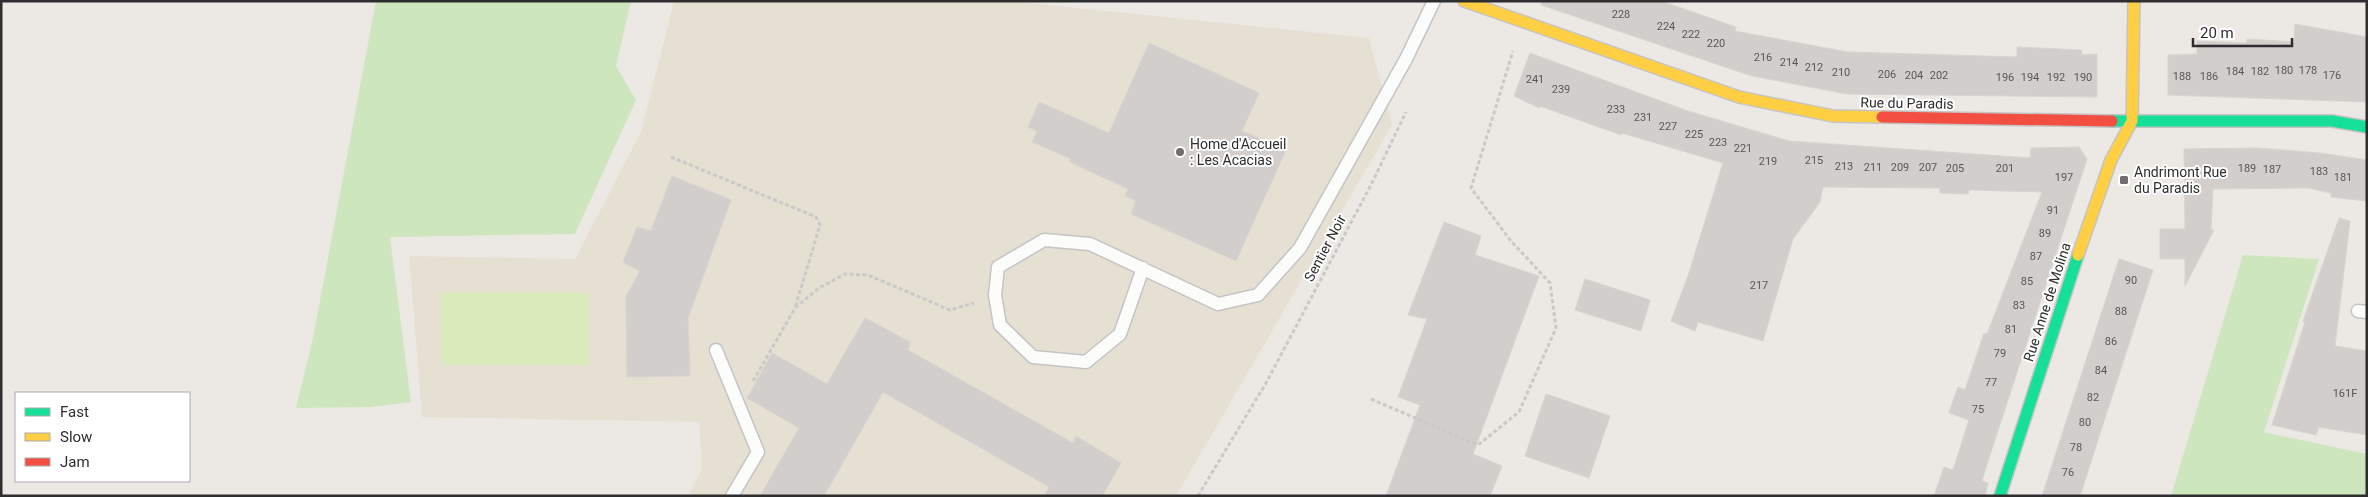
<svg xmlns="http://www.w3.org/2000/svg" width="2368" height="497" font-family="Roboto,sans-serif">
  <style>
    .education { fill: #e6e0d3 }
    .green { fill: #cee6be }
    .pitch { fill: #d9eabb }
    .building { fill: #d1cecb; stroke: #d7d4d0 }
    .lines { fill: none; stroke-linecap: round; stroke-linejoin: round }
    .lane-casing { stroke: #c5c4c5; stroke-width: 15 }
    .fast-casing { stroke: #c5c4c5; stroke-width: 14 }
    .slow-casing { stroke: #c5c4c5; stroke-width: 14 }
    .jam-casing { stroke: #c5c4c5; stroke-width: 14 }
    .path { stroke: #c9c9c8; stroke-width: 3; stroke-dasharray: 4 2.5; stroke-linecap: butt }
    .lane { stroke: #fcfcfb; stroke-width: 12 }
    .fast { stroke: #16e098; stroke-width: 11 }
    .slow { stroke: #ffcf43; stroke-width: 11 }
    .jam { stroke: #f24e42; stroke-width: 11 }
    .poi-dot { fill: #706f6e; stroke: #fff; stroke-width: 2 }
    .labels { text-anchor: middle; stroke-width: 4; stroke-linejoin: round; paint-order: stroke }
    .number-label { font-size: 11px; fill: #585857 }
    .street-label { font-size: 14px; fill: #2e2e2e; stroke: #fff }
    .poi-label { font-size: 14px; fill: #2e2e2e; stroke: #fff; text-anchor: start }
  </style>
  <rect width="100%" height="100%" fill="#ece8e4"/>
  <path class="education" d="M674 1H1008L1369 38 1392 125 1176 496H688L702 469 699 422 422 417 409 256 575 259 641 132Z"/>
  <g class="green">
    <path d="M376 1H631L616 66 636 100 575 234 390 237 411 402 370 407 296 408 313 338Z"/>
    <path d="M2243 255 2319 259 2264 432 2367 454V496H2171Z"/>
  </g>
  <path class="pitch" d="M441 293H589V365H442Z"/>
  <g class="building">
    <path d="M1541 1H1661L1736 27 1735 31 1848 52 2017 57V47L2081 50 2082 55 2097 54V97L1847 94 1752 76 1541 5Z"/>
    <path d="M2295 24 2367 37V102L2168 95V55L2197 54V41L2247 43V39L2294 42Z"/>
    <path d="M1149 43 1259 93 1242 131 1286 150 1236 261 1131 214 1136 201 1125 196 1128 189 1070 162 1071 159 1032 142 1037 131 1028 127 1039 102 1109 133Z"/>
    <path d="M1530 53 1688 111 1789 141 2030 158 2031 148 2079 147 2087 159 1988 461 1982 481 1988 483 1985 496H1934L1944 467 1953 470 1969 420 1949 413 1958 387 1965 390 1984 333 1987 334 2042 192 1969 190 1968 194 1940 193V188L1823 187 1820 202 1793 239 1763 341 1698 322 1695 331 1671 321 1688 276 1723 163 1622 133 1621 135 1540 106 1539 108 1514 96Z"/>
    <path d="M2258 148 2320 153 2367 160V201L2331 197V193L2308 188 2213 189 2211 230H2214L2185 286V259H2160V229H2185L2184 149Z"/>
    <path d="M672 176 731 200 688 318 690 376 627 377 626 296 640 271 623 262 637 227 651 231Z"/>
    <path d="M2339 218 2350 221 2335 346 2367 351V435L2319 427 2316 435 2272 425 2305 322 2303 321Z"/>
    <path d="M1444 222 1481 236 1475 255 1539 276 1473 454 1502 466 1490 496H1386L1420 405 1398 397 1427 319 1408 315Z"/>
    <path d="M2119 259 2153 270 2114 390 2080 496H2042Z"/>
    <path d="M1585 279 1650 300 1641 331 1575 310Z"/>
    <path d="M865 318 910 342 908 350 1073 443 1076 436 1121 463 1102 496H1044L1049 487 883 392 824 496H760L799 428 747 398 772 353 827 384Z"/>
    <path d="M1546 394 1610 416 1589 478 1525 456Z"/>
  </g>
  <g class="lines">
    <defs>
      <g id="lane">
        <path d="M1143 268 1120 334 1086 362 1033 357 1000 325 995 295 998 267 1044 240 1090 244 1218 304 1258 295 1300 248 1406 59 1434 1"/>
        <path d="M2358 311 2367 312"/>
        <path d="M716 350 758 452 732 496"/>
      </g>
      <g id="fast">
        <path d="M2112 121H2332L2367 127"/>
        <path d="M2000 496 2078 255"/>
      </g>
      <g id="slow">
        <path d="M1464 1 1739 97 1833 116 1882 117"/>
        <path d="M2078 255 2111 160 2132 121 2134 1"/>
      </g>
      <path id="jam" d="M1882 117 2112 121"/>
    </defs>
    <use href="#lane" class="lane-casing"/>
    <use href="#fast" class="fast-casing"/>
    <use href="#slow" class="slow-casing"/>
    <use href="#jam" class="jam-casing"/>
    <g class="path">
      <path d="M671 157 816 217 820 225 795 308"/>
      <path d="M753 381 795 308 819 288 845 274 868 275 950 310 974 303"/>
      <path d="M1371 399 1478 445 1519 412 1556 328 1550 283 1511 241 1471 188 1513 51"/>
      <path d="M1198 496 1266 383 1372 183 1406 112"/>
    </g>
    <use href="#lane" class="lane"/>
    <use href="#fast" class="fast"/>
    <use href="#slow" class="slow"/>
    <use href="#jam" class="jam"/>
  </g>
  <g class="poi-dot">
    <circle cx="1180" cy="152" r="5"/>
    <rect x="2119" y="175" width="10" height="10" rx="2.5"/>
  </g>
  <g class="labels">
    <g class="number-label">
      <text x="1621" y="18">228</text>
      <text x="1666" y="30">224</text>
      <text x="1691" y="38">222</text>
      <text x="1716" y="47">220</text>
      <text x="1763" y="61">216</text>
      <text x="1789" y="66">214</text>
      <text x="1814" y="71">212</text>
      <text x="2284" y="74">180</text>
      <text x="2308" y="74">178</text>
      <text x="2235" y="75">184</text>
      <text x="2260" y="75">182</text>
      <text x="1841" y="76">210</text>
      <text x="1887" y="78">206</text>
      <text x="1914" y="79">204</text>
      <text x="1939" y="79">202</text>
      <text x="2332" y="79">176</text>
      <text x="2182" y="80">188</text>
      <text x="2209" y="80">186</text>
      <text x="2005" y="81">196</text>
      <text x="2030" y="81">194</text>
      <text x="2056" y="81">192</text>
      <text x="2083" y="81">190</text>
      <text x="1535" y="83">241</text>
      <text x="1561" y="93">239</text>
      <text x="1616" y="113">233</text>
      <text x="1643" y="121">231</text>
      <text x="1668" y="130">227</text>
      <text x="1694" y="138">225</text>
      <text x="1718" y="146">223</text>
      <text x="1743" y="152">221</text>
      <text x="1814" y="164">215</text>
      <text x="1768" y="165">219</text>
      <text x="1844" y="170">213</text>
      <text x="1873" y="171">211</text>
      <text x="1900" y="171">209</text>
      <text x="1928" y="171">207</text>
      <text x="1955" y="172">205</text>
      <text x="2005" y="172">201</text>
      <text x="2247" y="172">189</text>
      <text x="2272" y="173">187</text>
      <text x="2319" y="175">183</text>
      <text x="2064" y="181">197</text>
      <text x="2343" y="181">181</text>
      <text x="2053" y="214">91</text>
      <text x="2045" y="237">89</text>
      <text x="2036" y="260">87</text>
      <text x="2131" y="284">90</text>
      <text x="2027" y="285">85</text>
      <text x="1759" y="289">217</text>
      <text x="2019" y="309">83</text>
      <text x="2121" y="315">88</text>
      <text x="2011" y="333">81</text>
      <text x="2111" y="345">86</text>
      <text x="2000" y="357">79</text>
      <text x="2101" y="374">84</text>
      <text x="1991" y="386">77</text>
      <text x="2345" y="397">161F</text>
      <text x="2093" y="401">82</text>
      <text x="1978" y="413">75</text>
      <text x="2085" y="426">80</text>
      <text x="2076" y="451">78</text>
      <text x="2068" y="476">76</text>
    </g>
    <g class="street-label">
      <text transform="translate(1907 103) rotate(1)" y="5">Rue du Paradis</text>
      <text transform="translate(1325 248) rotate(-62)" y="5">Sentier Noir</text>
      <text transform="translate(2047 302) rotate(-72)" y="5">Rue Anne de Molina</text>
    </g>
    <g class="poi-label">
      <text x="1190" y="149">Home d'Accueil<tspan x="1190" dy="16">: Les Acacias</tspan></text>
      <text x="2134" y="177">Andrimont Rue<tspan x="2134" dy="16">du Paradis</tspan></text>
    </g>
  </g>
  <rect width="2368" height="497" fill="none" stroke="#2e2e2e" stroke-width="5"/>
  <rect x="15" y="392" width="175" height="90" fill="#ffffff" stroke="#ababab"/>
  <rect x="25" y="408" width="25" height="8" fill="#16e098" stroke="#ababab"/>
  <text x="60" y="417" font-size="15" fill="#2e2e2e">Fast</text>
  <rect x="25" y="433" width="25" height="8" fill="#ffcf43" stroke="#ababab"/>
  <text x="60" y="442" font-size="15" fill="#2e2e2e">Slow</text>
  <rect x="25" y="458" width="25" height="8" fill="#f24e42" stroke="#ababab"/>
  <text x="60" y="467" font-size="15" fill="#2e2e2e">Jam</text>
  <path d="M2193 38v8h99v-8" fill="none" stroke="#2e2e2e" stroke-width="2.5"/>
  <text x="2200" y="38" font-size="15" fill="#2e2e2e" stroke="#ffffff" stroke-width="4" paint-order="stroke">20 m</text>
</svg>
